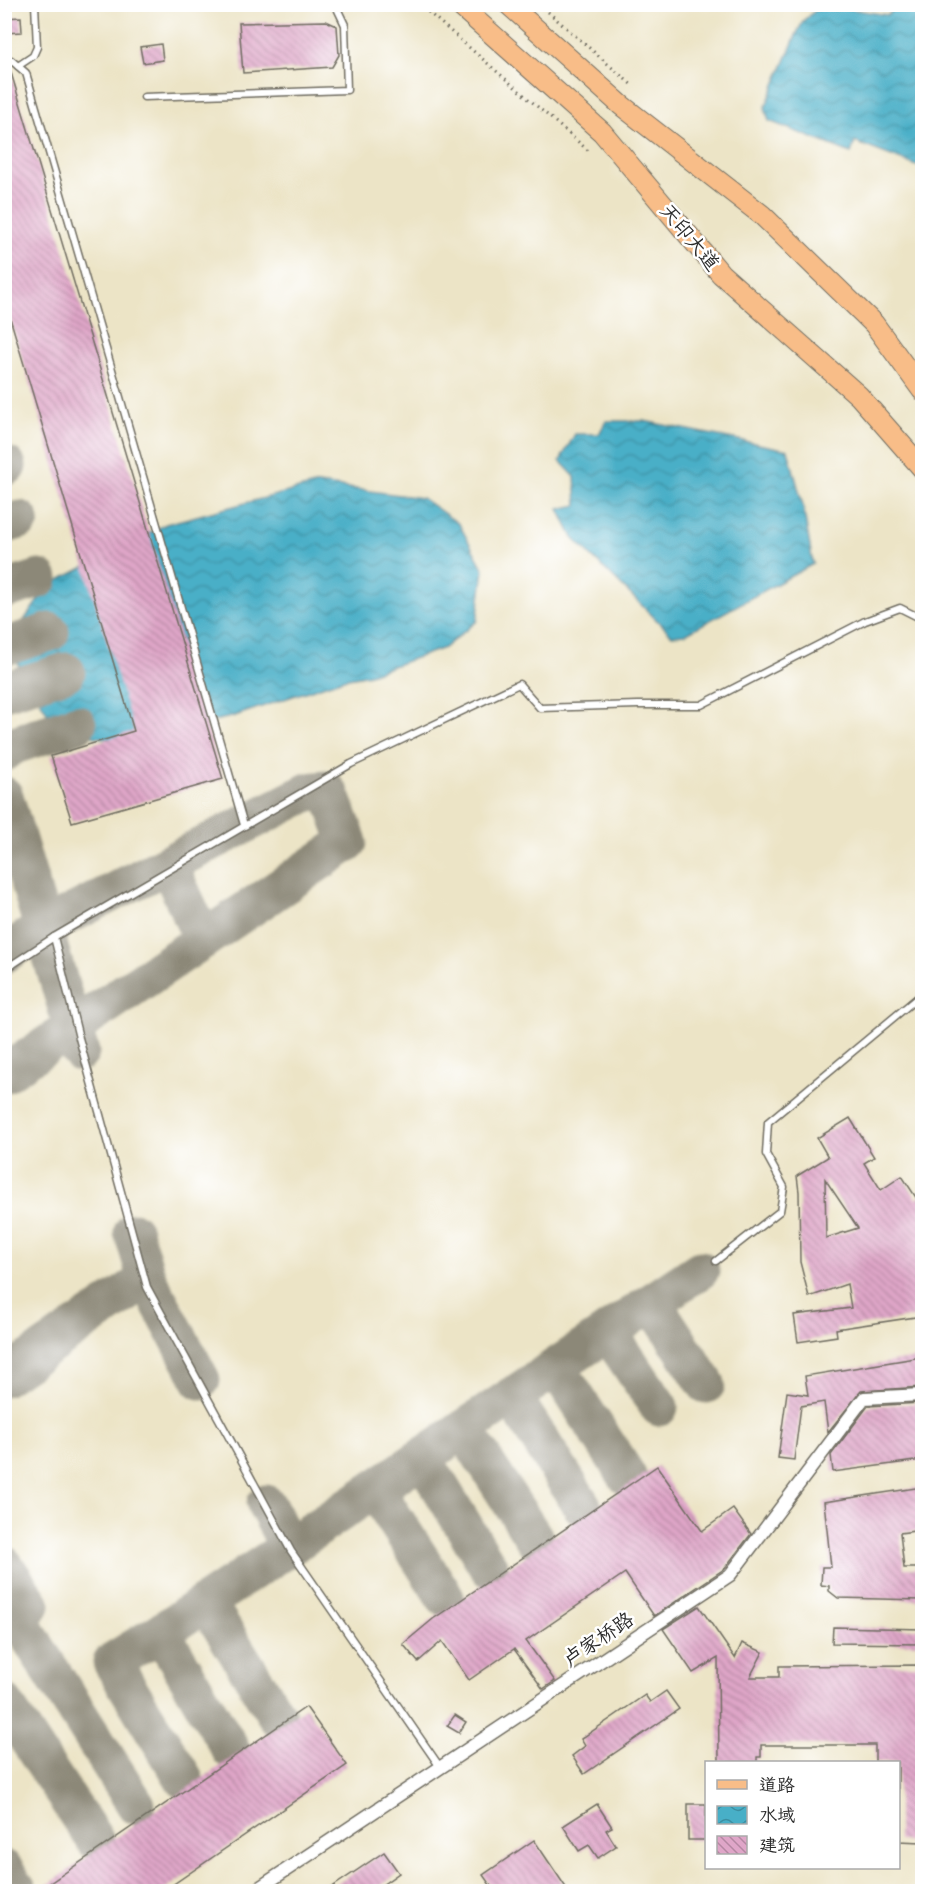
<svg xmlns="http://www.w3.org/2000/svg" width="927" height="1896" font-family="Kalam,'LXGW WenKai TC',sans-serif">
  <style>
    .water { fill: url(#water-waves); stroke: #3a6d79; stroke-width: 1.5 }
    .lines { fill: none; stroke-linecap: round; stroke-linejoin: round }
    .taxiway { stroke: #8c8878; stroke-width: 39 }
    .building { fill: url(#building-back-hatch); fill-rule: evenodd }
    .service-casing { stroke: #6f6c61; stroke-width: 9 }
    .minor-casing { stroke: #6f6c61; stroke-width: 15 }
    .primary-casing { stroke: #6f6c61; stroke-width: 22 }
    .path { stroke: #6f6c61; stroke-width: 3; stroke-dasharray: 1.5 4.5; stroke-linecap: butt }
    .service { stroke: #fff; stroke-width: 6 }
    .minor { stroke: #fff; stroke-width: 12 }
    .primary { stroke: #f8bd88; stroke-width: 20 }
    .labels { text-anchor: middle; stroke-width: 5; stroke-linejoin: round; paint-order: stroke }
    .street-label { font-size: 20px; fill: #2b2b2b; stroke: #fff }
  </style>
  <defs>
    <pattern id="water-waves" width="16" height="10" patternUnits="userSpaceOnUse" patternTransform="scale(1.5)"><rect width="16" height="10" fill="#48afc7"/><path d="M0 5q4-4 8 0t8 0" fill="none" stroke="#3c8fa2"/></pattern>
    <pattern id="building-back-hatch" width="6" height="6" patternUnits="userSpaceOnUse" patternTransform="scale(1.5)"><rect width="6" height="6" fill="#dfa6c8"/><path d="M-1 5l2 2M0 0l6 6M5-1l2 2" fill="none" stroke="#b587a3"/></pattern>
  </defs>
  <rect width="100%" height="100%" fill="#fff"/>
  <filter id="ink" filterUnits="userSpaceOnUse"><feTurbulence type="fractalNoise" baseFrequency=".0167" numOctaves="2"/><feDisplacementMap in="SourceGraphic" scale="12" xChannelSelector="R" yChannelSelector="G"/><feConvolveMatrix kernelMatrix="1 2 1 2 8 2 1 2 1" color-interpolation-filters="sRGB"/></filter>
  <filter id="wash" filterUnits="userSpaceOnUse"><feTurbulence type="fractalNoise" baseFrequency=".008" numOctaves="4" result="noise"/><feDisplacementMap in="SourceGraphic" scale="24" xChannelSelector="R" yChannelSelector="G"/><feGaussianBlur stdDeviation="1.35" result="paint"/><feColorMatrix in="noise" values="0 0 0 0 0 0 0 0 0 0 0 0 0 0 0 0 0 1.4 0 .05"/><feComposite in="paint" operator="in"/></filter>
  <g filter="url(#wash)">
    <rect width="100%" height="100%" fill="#ece4c6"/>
    <g class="water">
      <path d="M897 4 922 5V168L855 142 851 153 769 121 765 108 797 33 804 20 816 10 833 6 888 15Z"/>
      <path d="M606 421H644L788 450 803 506 813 564 685 634 672 635 573 538 559 509 577 505 575 477 560 461 575 434H599Z"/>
      <path d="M318 484 422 498 459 524 484 570 477 621 444 648 370 674 343 679 232 717 119 740 70 733 48 714 18 664V629L48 586 166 524Z"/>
    </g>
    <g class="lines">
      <g class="taxiway">
        <path d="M4 467 7 466"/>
        <path d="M4 525 20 520"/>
        <path d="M4 590 39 579"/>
        <path d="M4 647 50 632"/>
        <path d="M4 691 66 672"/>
        <path d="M4 752 14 745 77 724"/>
        <path d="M4 796 80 1052"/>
        <path d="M168 864 203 940"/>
        <path d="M4 954 43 928 308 792 326 790 331 796 348 842 4 1074"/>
        <path d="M147 1279 201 1380"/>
        <path d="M652 1302 706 1384"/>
        <path d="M608 1332 659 1407"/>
        <path d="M556 1367 627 1476"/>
        <path d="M4 1377 147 1279 133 1232"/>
        <path d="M512 1396 582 1506"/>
        <path d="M464 1429 534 1538"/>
        <path d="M422 1457 489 1568"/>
        <path d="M375 1489 445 1597"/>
        <path d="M289 1547 700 1270"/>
        <path d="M4 1565 31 1605 4 1623"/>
        <path d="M206 1602 278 1718"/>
        <path d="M16 1616 136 1805"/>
        <path d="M161 1632 231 1750"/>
        <path d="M4 1703 94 1839"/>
        <path d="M184 1779 112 1662 161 1632 289 1547 266 1504"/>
        <path d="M4 1869 19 1892"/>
      </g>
    </g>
    <g id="blocks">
      <g class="building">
        <path d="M21 17 22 32 4 33V18Z"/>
        <path d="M326 21 337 26 339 55 332 67 243 73 239 23Z"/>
        <path d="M161 44 163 60 143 63 140 47Z"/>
        <path d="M9 66 223 779 72 822 51 756 134 731 4 298V67Z"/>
        <path d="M850 1118 874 1157 864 1163 881 1190 902 1176 917 1199 922 1195V1316L836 1329 837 1336 798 1342 794 1315 851 1308 847 1284 809 1297 800 1262 799 1192 797 1176 828 1157 817 1138ZM825 1179 858 1228 826 1238Z"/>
        <path d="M922 1357V1387L861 1391 828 1432 824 1402 801 1406 794 1460 778 1458 787 1392 808 1395 805 1376Z"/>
        <path d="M922 1403V1460L833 1472 831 1455 868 1406Z"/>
        <path d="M657 1466 702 1531 733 1509 751 1534 724 1569 654 1616 625 1573 526 1641 555 1681 543 1689 514 1649 469 1680 442 1641 418 1662 403 1644 433 1619Z"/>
        <path d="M922 1487V1530L900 1533 904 1568H922V1600L838 1598 829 1591V1586L821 1585 822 1567H831L824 1502Z"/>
        <path d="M699 1606 735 1658 742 1643 763 1652 750 1677H779V1666L922 1665V1842L898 1841V1762H875V1745H761V1757H757V1762H719L718 1658 693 1673 663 1629Z"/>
        <path d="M833 1627 922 1629V1644L832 1643Z"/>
        <path d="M666 1691 679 1709 584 1774 572 1756 585 1746 581 1739 645 1695 650 1702Z"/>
        <path d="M306 1707 347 1765 162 1892H37Z"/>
        <path d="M455 1715 466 1722 459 1733 447 1726Z"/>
        <path d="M597 1804 612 1827 606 1830 616 1846 598 1858 589 1845 579 1851 563 1826Z"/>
        <rect x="688" y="1804" width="18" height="36"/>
        <path d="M534 1840 569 1892H495L483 1875Z"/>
        <path d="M384 1852 399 1873 372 1892H325Z"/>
      </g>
    </g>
  </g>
  <g filter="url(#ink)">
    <use href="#blocks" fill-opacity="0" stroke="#6f6c61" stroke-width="1.5"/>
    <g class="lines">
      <defs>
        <g id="service">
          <path d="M4 62 11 60 26 73 244 825"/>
          <path d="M18 66 33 56 37 47 35 4"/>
          <path d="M144 97 347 90 345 25 335 4"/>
          <path d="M4 970 54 937"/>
          <path d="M716 1261 780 1211 784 1187 766 1154 768 1122 922 994"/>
          <path d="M440 1767 291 1551 147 1287 79 1038 54 937 351 764 519 684 540 708 638 705H701L865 621 900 608 922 619"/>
        </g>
        <path id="minor" d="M253 1892 730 1575 864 1398 922 1395"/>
        <g id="primary">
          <path d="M458 4 602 132 721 274 859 396 922 468"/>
          <path d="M508 4 621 105 762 215 874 324 922 390"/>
        </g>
      </defs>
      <use href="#service" class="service-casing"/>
      <use href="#minor" class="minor-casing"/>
      <use href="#primary" class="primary-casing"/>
      <g class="path">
        <path d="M419 4 591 153"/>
        <path d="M539 4 633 86"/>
      </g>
      <use href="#service" class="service"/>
      <use href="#minor" class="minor"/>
      <use href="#primary" class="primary"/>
    </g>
  </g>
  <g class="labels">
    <g class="street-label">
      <text transform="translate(690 237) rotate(50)" y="7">天印大道</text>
      <text transform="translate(598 1639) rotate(-34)" y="7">卢家桥路</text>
    </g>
  </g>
  <rect width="927" height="1896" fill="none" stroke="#fff" stroke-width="24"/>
  <rect x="705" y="1761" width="195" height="108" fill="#ffffff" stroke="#aaaaaa" stroke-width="1.5"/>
  <rect x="717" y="1780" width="30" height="9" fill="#f8bd88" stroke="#aaaaaa" stroke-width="1.5"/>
  <text x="759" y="1791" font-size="18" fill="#2b2b2b">道路</text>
  <rect x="717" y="1806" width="30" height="18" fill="url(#water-waves)" stroke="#aaaaaa" stroke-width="1.5"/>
  <text x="759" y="1821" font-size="18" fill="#2b2b2b">水域</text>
  <rect x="717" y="1836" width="30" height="18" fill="url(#building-back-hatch)" stroke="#aaaaaa" stroke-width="1.5"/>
  <text x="759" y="1851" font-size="18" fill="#2b2b2b">建筑</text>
</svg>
